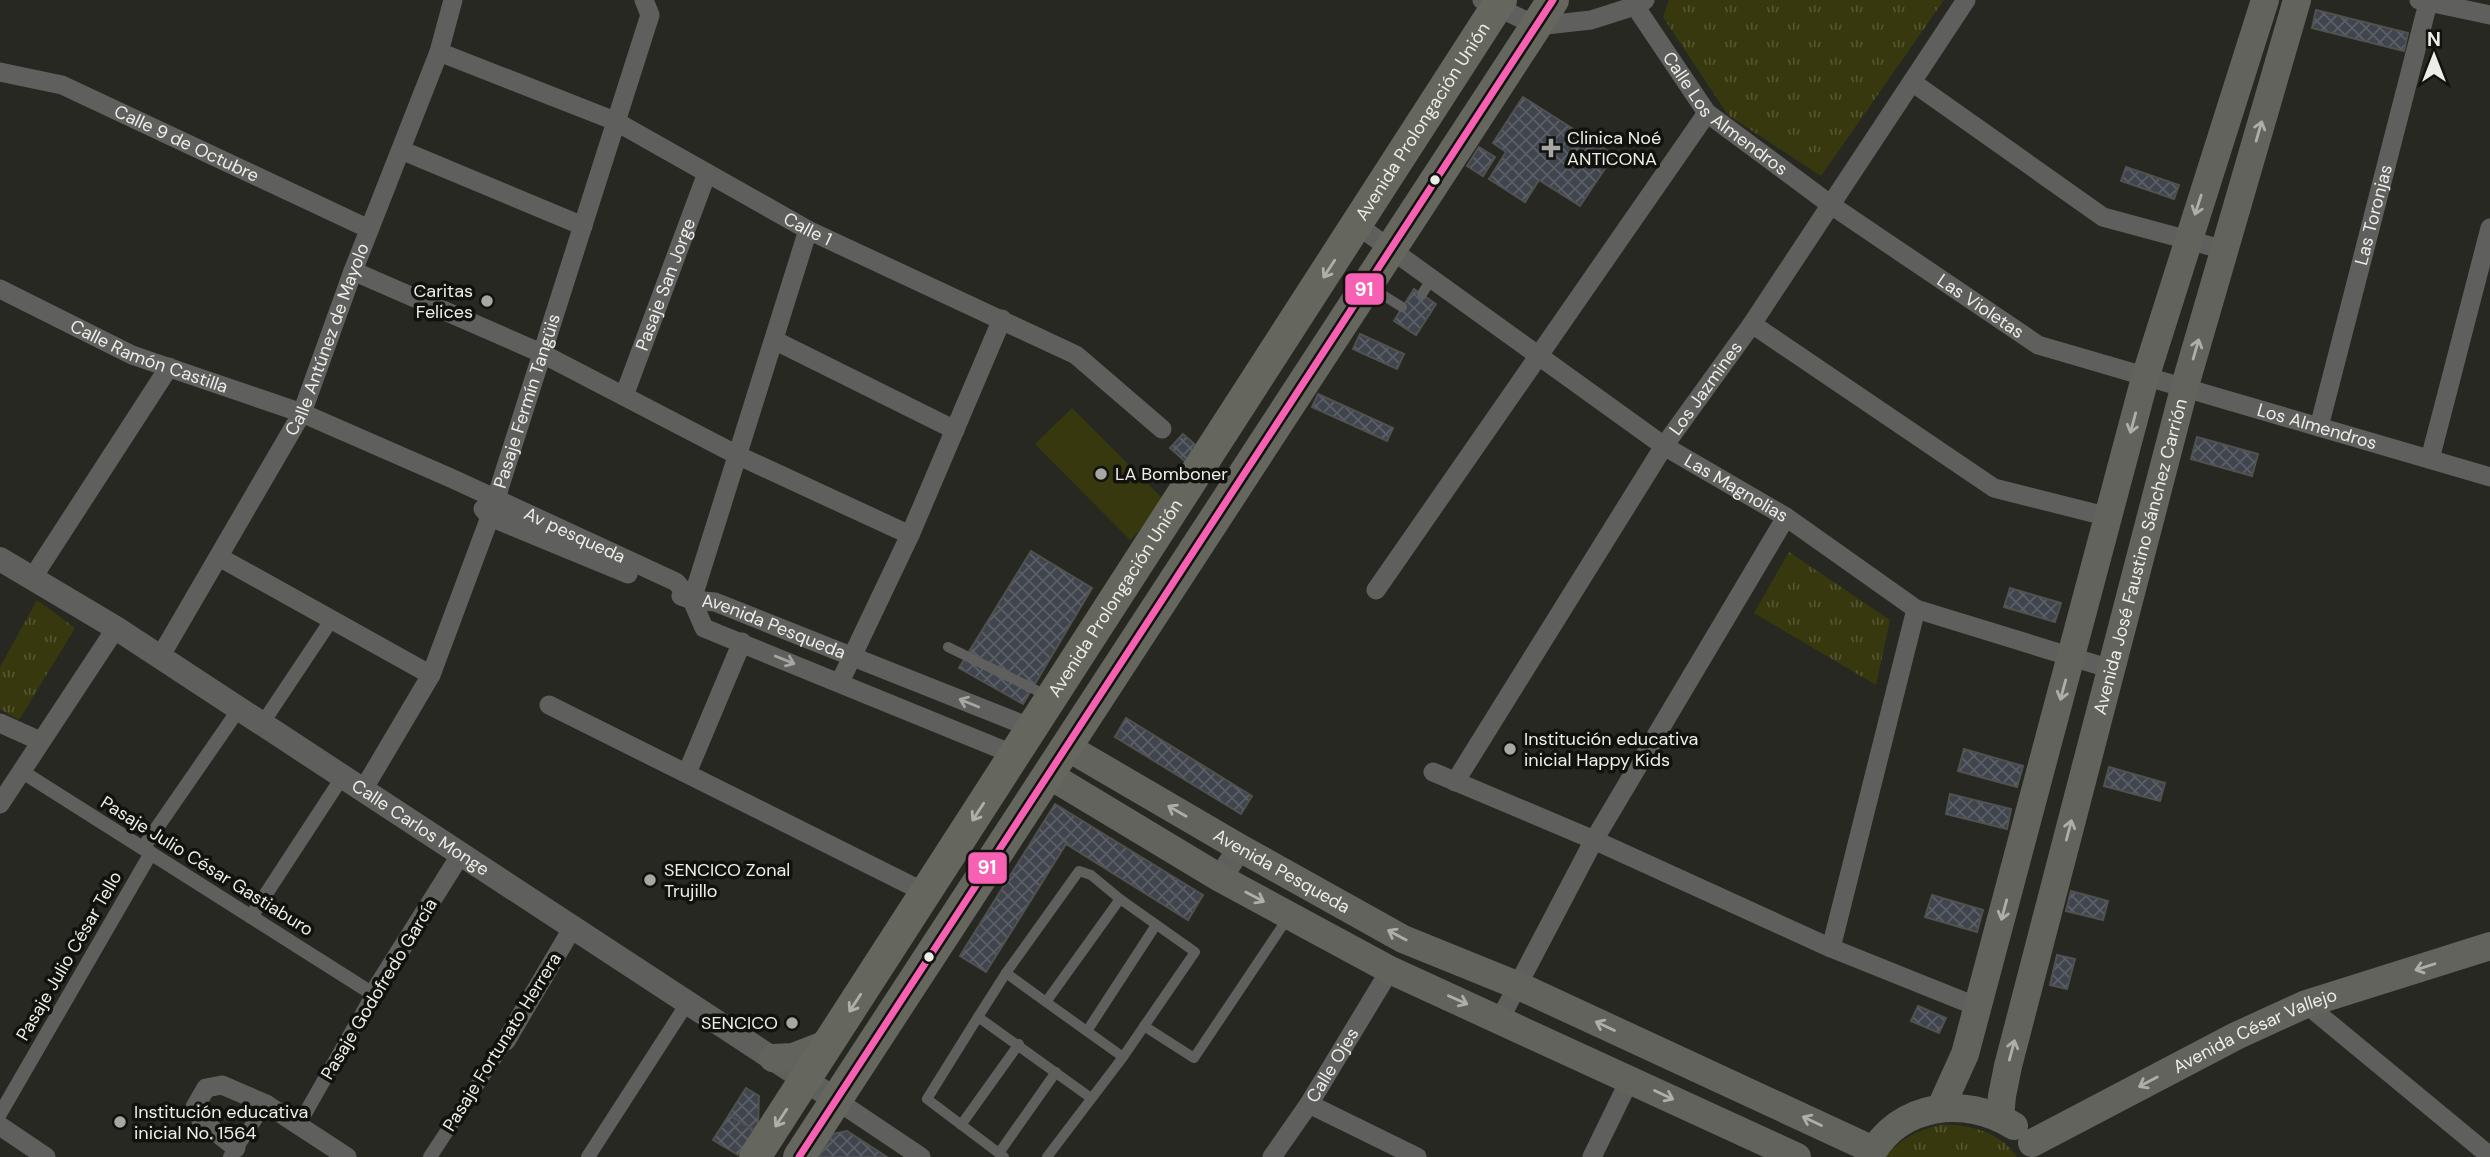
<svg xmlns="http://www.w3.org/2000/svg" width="2490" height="1157" font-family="'DM Sans',sans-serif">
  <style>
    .grass { fill: url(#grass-tufts) }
    .garden { fill: #37380e }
    .building { fill: url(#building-cross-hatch); stroke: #515150; stroke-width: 2 }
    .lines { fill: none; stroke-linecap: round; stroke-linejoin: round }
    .service { stroke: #5f5f5d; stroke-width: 10 }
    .pedestrian { stroke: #5f5f5d; stroke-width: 14 }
    .minor { stroke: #5f5f5d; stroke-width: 19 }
    .tertiary { stroke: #5f5f5d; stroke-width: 24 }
    .secondary { stroke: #62635d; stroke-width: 28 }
    .primary { stroke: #65665e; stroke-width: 32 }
    .bus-1-casing { stroke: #11120e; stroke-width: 12 }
    .bus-1 { stroke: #f860b3; stroke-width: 7 }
    .oneway { stroke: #aeafa9 }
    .oneway2 { stroke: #afb0aa }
    .oneway3 { stroke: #a6a6a2 }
    .poi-dot { fill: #a7a8a3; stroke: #11120e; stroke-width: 2.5 }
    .bus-dot { fill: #ecede8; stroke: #11120e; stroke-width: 2.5 }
    .labels { text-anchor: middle; stroke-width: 7; stroke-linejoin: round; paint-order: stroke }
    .street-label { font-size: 18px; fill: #ecede8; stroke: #11120e }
    .poi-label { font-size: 18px; fill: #ecede8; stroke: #11120e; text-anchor: start }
    .line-badge { stroke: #11120e; stroke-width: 2.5 }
    .badge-label { font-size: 19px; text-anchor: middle; font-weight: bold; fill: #fff }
  </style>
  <defs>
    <pattern id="grass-tufts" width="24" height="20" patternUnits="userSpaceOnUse" patternTransform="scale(1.75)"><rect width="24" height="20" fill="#37380e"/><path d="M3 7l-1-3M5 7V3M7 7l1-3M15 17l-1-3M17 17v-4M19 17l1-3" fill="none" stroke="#545531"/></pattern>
    <pattern id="building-cross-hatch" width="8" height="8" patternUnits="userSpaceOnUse" patternTransform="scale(1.75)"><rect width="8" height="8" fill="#3f444d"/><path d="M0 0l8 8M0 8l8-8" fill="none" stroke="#5b5f67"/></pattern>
  </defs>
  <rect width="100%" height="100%" fill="#282823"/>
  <g class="grass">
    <path d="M1669 0H1944L1821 176 1728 115 1663 17Z"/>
    <path d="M1789 552 1890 620 1876 685 1754 613Z"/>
    <path d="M37 600 75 628 19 720 0 709V667Z"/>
    <path d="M1943 1124C1972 1126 1999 1131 2017 1157H1886C1901 1137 1920 1130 1943 1124Z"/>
  </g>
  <path class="garden" d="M1072 408 1167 503 1130 540 1035 444Z"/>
  <g class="building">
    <path d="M2316 10 2408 33 2404 51 2312 28Z"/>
    <path d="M1523 97 1614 155 1580 206 1539 180 1525 202 1489 179 1506 152 1493 143Z"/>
    <path d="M1479 147 1495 157 1483 176 1467 166Z"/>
    <path d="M2126 167 2179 185 2174 199 2121 181Z"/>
    <path d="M1414 289 1436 304 1416 335 1394 321Z"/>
    <path d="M1360 334 1404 354 1397 369 1353 349Z"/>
    <path d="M1318 394 1393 428 1387 441 1312 407Z"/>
    <path d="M1183 434 1200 449 1187 463 1170 448Z"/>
    <path d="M2197 437 2258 454 2252 476 2191 459Z"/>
    <path d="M1031 551 1092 588 1023 704 959 668Z"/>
    <path d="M2010 588 2061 603 2055 622 2004 607Z"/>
    <path d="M1126 718 1252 796 1241 814 1115 737Z"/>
    <path d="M1964 749 2023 766 2017 787 1958 771Z"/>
    <path d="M2109 767 2165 783 2160 801 2104 786Z"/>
    <path d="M1950 794 2011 809 2007 829 1946 814Z"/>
    <path d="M1055 804 1203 895 1188 920 1066 844 986 972 960 956Z"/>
    <path d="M2071 891 2108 901 2103 920 2066 911Z"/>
    <path d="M1932 895 1983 910 1977 932 1925 917Z"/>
    <path d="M2057 955 2075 959 2067 989 2050 985Z"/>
    <path d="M1918 1006 1946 1018 1939 1033 1911 1021Z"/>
    <path d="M746 1088 759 1096 758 1124 754 1130 729 1115Z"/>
    <path d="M729 1115 754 1130 738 1155 713 1140Z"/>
    <path d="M847 1131 887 1157H818L833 1134Z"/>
  </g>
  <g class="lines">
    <g class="service">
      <path d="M1370 287 1402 307"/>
      <path d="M1422 294 1432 278"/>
      <path d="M948 647 1048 696"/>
      <path d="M1046 1002 1006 973 1079 871 1091 875 1120 899"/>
      <path d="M978 1017 1006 973"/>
      <path d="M1144 1026 1194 1058 1289 916"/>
      <path d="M1087 1031 1156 925"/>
      <path d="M961 1125 1019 1044"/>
      <path d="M999 1153 1056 1072"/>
      <path d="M1004 1157 927 1099 978 1017 1091 1098"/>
      <path d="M1047 1157 1123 1057 1195 952 1120 899 1046 1002 1123 1057"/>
    </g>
    <g class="pedestrian">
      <path d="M262 724 332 619"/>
      <path d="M21 771 373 994 298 1126"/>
      <path d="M143 848 239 709"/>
      <path d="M251 917 343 776"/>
      <path d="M0 1114 151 853"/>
      <path d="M230 1157 266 1104"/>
      <path d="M430 1157 506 1041"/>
      <path d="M588 1157 688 1002"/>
    </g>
    <g class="minor">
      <path d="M1482 0 1537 26 1591 20 1635 6 1645 0"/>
      <path d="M2419 0 2490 15"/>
      <path id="s1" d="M1635 6 1707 113 1831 205 2038 345 2490 477"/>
      <path id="s2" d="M439 52 615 121 808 230 1076 355 1162 429"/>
      <path id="s3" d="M0 72 62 85 369 229"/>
      <path d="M1912 82 2103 217 2225 250"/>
      <path d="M401 150 583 226"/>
      <path id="s4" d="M1357 225 1664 446 1786 517 1916 609 2111 669"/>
      <path d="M353 271 541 353 737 455 910 535"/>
      <path id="s5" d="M0 289 132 355 302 413 453 479 676 582 692 600 704 628 1015 755"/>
      <path d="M1752 324 1994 488 2109 517"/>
      <path d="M774 340 955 430"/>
      <path id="s6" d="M624 396 707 173"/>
      <path id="s7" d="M2319 427 2428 3"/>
      <path d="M2430 459 2490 228"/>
      <path d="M483 509 490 517 628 574"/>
      <path d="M219 557 431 675"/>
      <path d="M33 577 169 367"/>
      <path d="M1376 590 1707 113"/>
      <path id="s8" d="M681 596 692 600 715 602 1032 728"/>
      <path d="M692 600 808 230"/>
      <path id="s9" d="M160 657 302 413 353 271 439 52 453 0"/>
      <path d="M840 682 910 535 1002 319"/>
      <path d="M549 705 926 893"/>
      <path d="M0 723 40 741"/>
      <path d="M1433 772 1594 840 1831 948 1978 1007"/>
      <path d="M687 773 742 642"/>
      <path id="s10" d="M1455 782 1664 446 1752 324 1966 0"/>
      <path id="s11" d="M363 790 431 675 490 517 650 15 644 0"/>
      <path d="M0 804 116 628"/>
      <path d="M1831 948 1916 609"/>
      <path d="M373 994 461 854"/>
      <path d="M2306 1004 2490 1156"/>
      <path d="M1500 1019 1594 840 1786 517"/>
      <path d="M506 1041 573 927"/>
      <path d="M836 1100 921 1157"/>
      <path d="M1309 1104 1417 1157"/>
      <path d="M0 1126 46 1157"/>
      <path d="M236 1148 201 1120 195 1107 206 1088 222 1085 266 1104 347 1157"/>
      <path id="s12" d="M1272 1157 1309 1104 1390 970"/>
      <path d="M1592 1157 1630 1079"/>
    </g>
    <g class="tertiary">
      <path id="s13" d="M0 559 116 628 836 1100"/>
      <path d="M1220 878 1240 848"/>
    </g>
    <g class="secondary">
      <path id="s14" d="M1067 747 1240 848 1403 939 1519 986 1873 1150"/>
      <path d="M1049 775 1220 878 1390 970 1797 1157"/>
      <path d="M773 1058 793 1057 829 1043"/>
      <path d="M1941 1107 1965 1054 2145 378 2265 0"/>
      <path id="s15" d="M2000 1117 2002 1096 2008 1066 2184 389 2297 0"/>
      <path id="s16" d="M2032 1143 2236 1036 2306 1004 2490 946"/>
      <path d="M1870 1157C1898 1103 1966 1095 2014 1126"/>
    </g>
    <g class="primary">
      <path id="s17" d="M755 1157 1501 0"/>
      <path d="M799 1157 1553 0"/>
    </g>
    <defs>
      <path id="bus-1" d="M799 1157 1553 0"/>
    </defs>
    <use href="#bus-1" class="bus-1-casing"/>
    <use href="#bus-1" class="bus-1"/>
  </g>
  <defs><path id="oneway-shaft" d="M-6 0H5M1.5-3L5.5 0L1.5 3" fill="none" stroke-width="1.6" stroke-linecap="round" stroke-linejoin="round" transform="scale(1.75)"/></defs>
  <g class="oneway">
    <use href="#oneway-shaft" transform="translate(2259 131) rotate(-74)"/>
    <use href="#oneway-shaft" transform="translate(2198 205) rotate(108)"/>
    <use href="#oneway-shaft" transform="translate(2196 349) rotate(-74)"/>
    <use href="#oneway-shaft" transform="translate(2133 423) rotate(105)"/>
    <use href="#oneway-shaft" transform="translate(2063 690) rotate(105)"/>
    <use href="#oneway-shaft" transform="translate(1177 811) rotate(-150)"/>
    <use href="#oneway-shaft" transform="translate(2069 830) rotate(-75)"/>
    <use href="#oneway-shaft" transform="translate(1255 897) rotate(28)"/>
    <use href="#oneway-shaft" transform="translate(2004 910) rotate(105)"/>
    <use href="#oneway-shaft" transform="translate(1397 935) rotate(-152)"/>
    <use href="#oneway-shaft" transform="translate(2425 967) rotate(162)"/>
    <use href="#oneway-shaft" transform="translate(1458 1000) rotate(24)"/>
    <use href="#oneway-shaft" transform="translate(1605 1026) rotate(-155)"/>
    <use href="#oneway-shaft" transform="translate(2012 1050) rotate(-75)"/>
    <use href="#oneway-shaft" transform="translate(2148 1082) rotate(152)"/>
    <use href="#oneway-shaft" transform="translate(1664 1095) rotate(25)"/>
    <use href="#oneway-shaft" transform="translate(1812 1121) rotate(-155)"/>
  </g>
  <g class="oneway2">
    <use href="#oneway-shaft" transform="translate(1329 269) rotate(123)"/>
    <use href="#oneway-shaft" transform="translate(978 812) rotate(123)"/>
    <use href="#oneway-shaft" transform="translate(855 1003) rotate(123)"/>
    <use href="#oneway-shaft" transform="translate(781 1118) rotate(123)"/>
  </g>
  <g class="oneway3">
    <use href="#oneway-shaft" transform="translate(785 660) rotate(22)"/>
    <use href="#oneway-shaft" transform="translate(969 703) rotate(-158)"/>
  </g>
  <g class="poi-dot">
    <path d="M1547.5 137.5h7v7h7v7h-7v7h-7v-7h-7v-7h7z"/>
    <circle cx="487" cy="301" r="7"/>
    <circle cx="1101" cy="474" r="7"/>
    <circle cx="1510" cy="749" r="7"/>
    <circle cx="650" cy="880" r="7"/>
    <circle cx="792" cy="1023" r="7"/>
    <circle cx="120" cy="1122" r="7"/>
  </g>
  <g class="bus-dot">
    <circle cx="1435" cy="180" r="6"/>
    <circle cx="929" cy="957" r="6"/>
  </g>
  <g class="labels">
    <g class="street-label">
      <text dy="6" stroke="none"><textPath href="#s1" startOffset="142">Calle Los Almendros</textPath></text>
      <text dy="6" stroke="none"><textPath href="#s17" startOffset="1232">Avenida Prolongación Unión</textPath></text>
      <text dy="6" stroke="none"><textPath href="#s3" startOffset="201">Calle 9 de Octubre</textPath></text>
      <text dy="6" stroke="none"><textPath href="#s7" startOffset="219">Las Toronjas</textPath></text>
      <text dy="6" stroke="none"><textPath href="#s2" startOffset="410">Calle 1</textPath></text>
      <text dy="6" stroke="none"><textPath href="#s6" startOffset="119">Pasaje San Jorge</textPath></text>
      <text dy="6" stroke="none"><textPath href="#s1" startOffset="464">Las Violetas</textPath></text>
      <text dy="6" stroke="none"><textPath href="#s9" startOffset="360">Calle Antúnez de Mayolo</textPath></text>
      <text dy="6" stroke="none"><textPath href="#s5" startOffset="164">Calle Ramón Castilla</textPath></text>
      <text dy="6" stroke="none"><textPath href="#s10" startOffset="467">Los Jazmines</textPath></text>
      <text dy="6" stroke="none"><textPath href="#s11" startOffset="424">Pasaje Fermín Tangüis</textPath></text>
      <text dy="6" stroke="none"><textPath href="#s1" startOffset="824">Los Almendros</textPath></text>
      <text dy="6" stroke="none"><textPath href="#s4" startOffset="462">Las Magnolias</textPath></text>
      <text dy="6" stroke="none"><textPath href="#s5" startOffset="626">Av pesqueda</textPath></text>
      <text dy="6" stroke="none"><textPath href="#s15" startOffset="578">Avenida José Faustino Sánchez Carrión</textPath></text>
      <text dy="6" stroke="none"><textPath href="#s17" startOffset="665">Avenida Prolongación Unión</textPath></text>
      <text dy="6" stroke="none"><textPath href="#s8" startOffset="98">Avenida Pesqueda</textPath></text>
      <text dy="6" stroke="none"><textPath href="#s13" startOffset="499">Calle Carlos Monge</textPath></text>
      <text transform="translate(207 866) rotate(32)" y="6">Pasaje Julio César Gastiaburo</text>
      <text dy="6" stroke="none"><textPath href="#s14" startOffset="248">Avenida Pesqueda</textPath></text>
      <text transform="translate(69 956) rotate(-60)" y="6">Pasaje Julio César Tello</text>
      <text transform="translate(379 989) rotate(-59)" y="6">Pasaje Godofredo García</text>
      <text dy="6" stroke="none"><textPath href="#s16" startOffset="250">Avenida César Vallejo</textPath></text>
      <text transform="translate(502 1042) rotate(-58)" y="6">Pasaje Fortunato Herrera</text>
      <text dy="6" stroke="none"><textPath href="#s12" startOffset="110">Calle Ojes</textPath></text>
    </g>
    <g class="poi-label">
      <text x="1567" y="144">Clinica Noé<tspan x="1567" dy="21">ANTICONA</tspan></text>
      <text x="473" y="297" text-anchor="end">Caritas<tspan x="473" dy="21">Felices</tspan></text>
      <text x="1115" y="480">LA Bomboner</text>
      <text x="1524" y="745">Institución educativa<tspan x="1524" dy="21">inicial Happy Kids</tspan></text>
      <text x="664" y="876">SENCICO Zonal<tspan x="664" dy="21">Trujillo</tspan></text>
      <text x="778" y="1029" text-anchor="end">SENCICO</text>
      <text x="134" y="1118">Institución educativa<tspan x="134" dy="21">inicial No. 1564</tspan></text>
    </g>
  </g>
  <g class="line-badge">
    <rect x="1344" y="272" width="41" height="34" rx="7" fill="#f860b3"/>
    <rect x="967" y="851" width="41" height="34" rx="7" fill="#f860b3"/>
  </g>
  <g class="badge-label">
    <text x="1364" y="296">91</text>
    <text x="987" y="874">91</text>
  </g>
  <g transform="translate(2434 56)" stroke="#11120e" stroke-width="5" paint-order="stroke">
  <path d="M0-5L12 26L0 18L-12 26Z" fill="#ecede8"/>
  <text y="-10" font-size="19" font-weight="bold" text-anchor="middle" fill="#ecede8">N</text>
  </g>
</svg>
